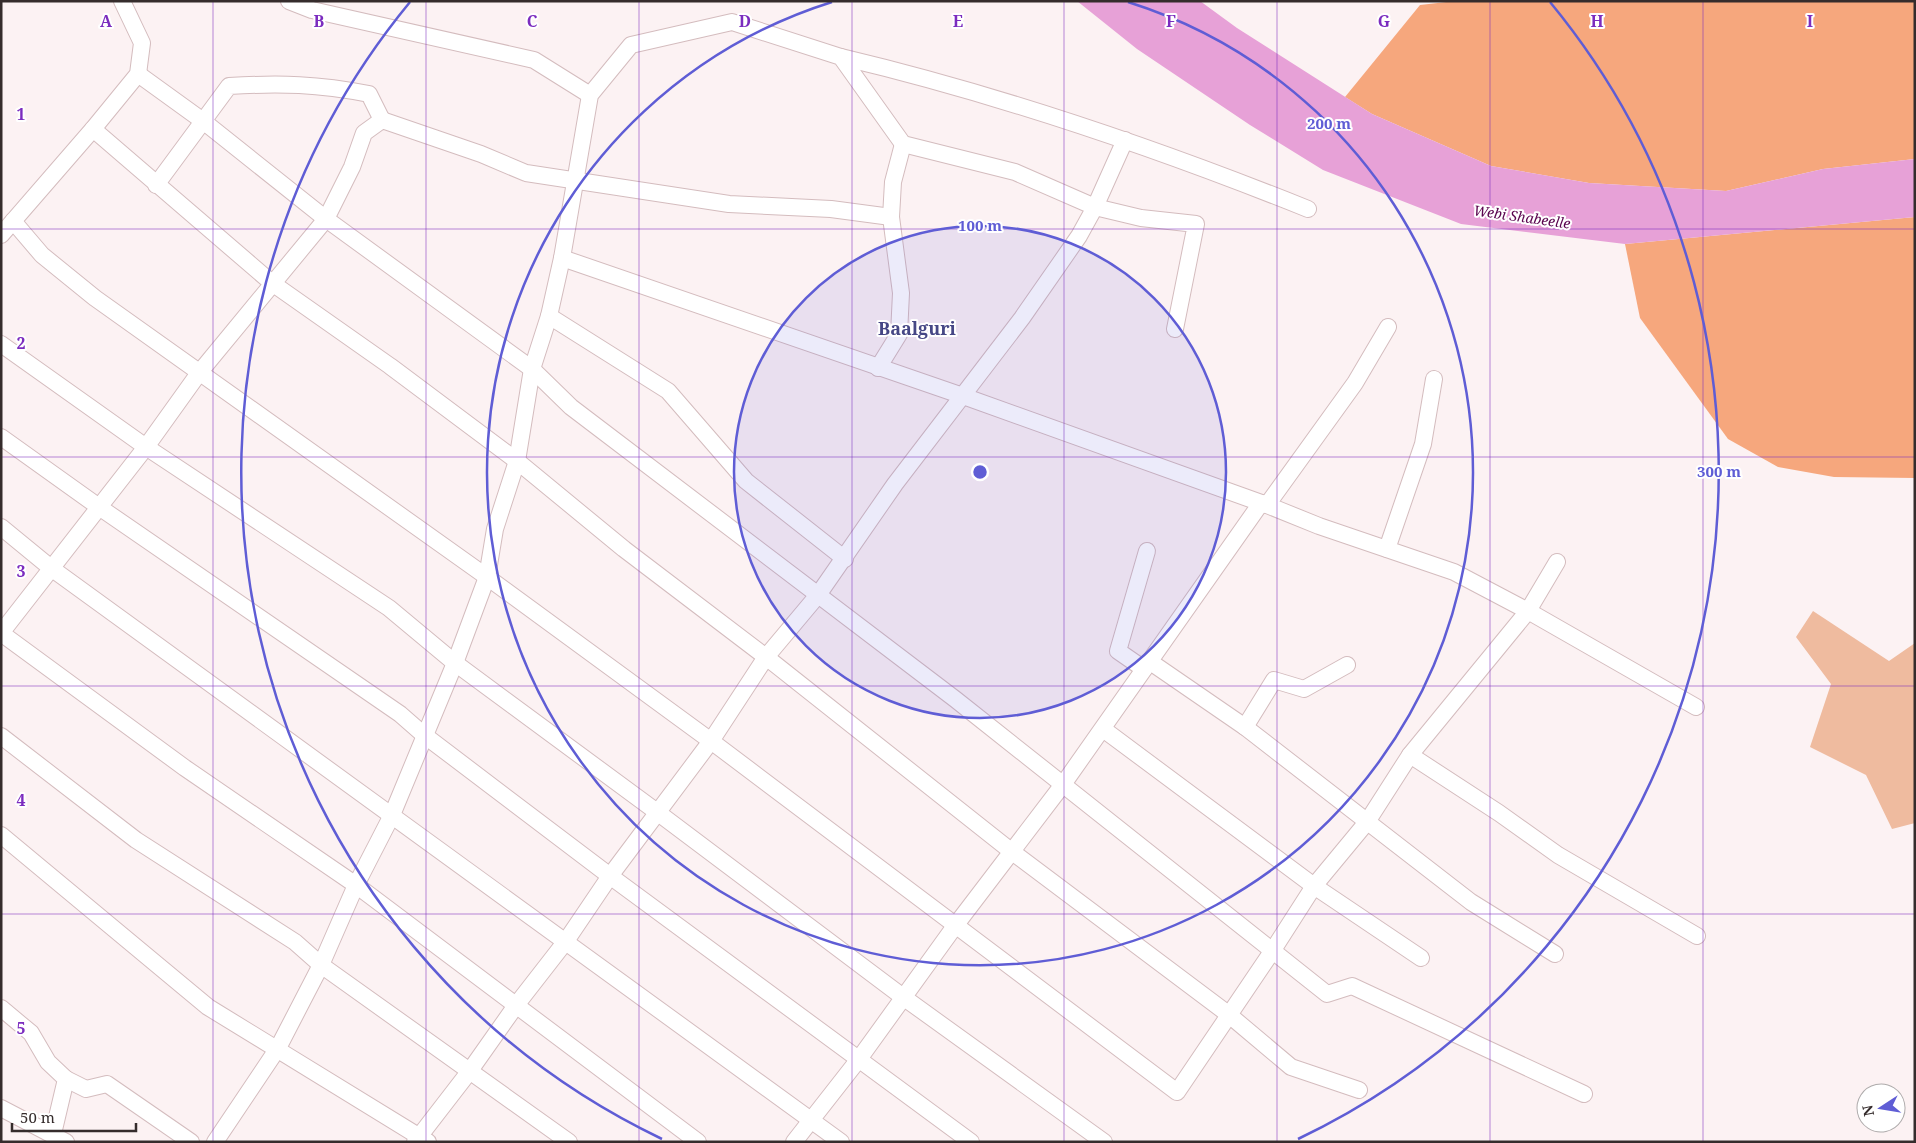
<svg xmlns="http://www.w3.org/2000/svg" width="1916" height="1143" font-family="'Noto Serif',serif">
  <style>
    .green { fill: #efbb9f }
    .forest { fill: #f6a77d }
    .water { fill: #e7a1d7 }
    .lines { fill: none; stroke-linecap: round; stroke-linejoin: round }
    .minor-casing { stroke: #d4bcbe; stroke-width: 18 }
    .minor { stroke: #fff; stroke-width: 16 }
    .grid { fill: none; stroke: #7b2cbf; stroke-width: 1; stroke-opacity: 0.55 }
    .ring { fill: none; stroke: #5f5dd5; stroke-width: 2.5 }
    .labels { text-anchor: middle; stroke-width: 4; stroke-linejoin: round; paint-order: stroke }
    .water-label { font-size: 14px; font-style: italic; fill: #5a054f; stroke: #fff }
    .district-label { font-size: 18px; font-weight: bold; fill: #454785; stroke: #fff }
    .grid-label { font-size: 16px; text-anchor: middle; font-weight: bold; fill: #7b2cbf; stroke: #fff; stroke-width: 4; stroke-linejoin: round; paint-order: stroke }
    .centre { fill: #5f5dd5; stroke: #fff; stroke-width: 2.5 }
    .ring-label { font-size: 15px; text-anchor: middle; font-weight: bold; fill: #5f5dd5; stroke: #fff; stroke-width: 4; stroke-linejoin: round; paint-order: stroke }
  </style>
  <rect width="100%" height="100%" fill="#fcf2f3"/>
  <path class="green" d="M1813 611 1889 661 1915 643V823L1892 829 1866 775 1810 747 1831 684 1796 637Z"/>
  <g class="forest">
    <path d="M1455 1H1915V159L1823 169 1726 191 1589 183 1491 166 1372 114 1345 97 1420 5Z"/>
    <path d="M1915 217V478L1834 477 1778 467 1728 439 1640 318 1625 244Z"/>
  </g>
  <path class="water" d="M1077 1H1200L1237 28 1372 114 1491 166 1589 183 1726 191 1823 169 1915 159V217L1625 244 1461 224 1323 170 1250 125 1137 49Z"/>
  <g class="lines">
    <defs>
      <g id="minor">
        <path d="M289 1 312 10 534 60 590 95"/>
        <path d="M841 57C1001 95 1156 148 1308 209"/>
        <path d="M138 74 203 121 326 219 532 369 571 407 955 699 1327 994 1352 986 1584 1094"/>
        <path d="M93 129 272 283 390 366 517 461 624 549 766 657 1011 851 1228 1014 1291 1067 1359 1090"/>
        <path d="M156 185 229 86C281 83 318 84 369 94L382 120"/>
        <path d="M13 221 42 255 95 298 487 577 711 741 1177 1092 1273 950 1314 886 1367 822 1410 755 1528 611 1557 562"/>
        <path d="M1 235 93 129 138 74 142 43 122 1"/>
        <path d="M562 258 963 396 1267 505 1319 526 1454 572 1528 611 1696 707"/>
        <path d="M549 316 668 391 746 481 845 559"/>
        <path d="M1 344 146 447 389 608 455 663 657 812 903 997 1104 1142"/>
        <path d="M878 368 899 334 901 293 891 217 893 182 903 144"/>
        <path d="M1 437 99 507 400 714 424 735 610 876 971 1142"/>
        <path d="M1267 505 1355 383 1388 327"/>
        <path d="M1 527 51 568 841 1142"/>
        <path d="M1387 549 1423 444 1434 379"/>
        <path d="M1149 661 1245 727 1471 902 1555 954"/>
        <path d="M1144 669 1118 651 1147 551"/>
        <path d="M1245 727 1274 680 1304 689 1347 665"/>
        <path d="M1103 729 1314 886 1421 958"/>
        <path d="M1 736 136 840 295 942 321 965 569 1142"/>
        <path d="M1410 755 1499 813 1558 855 1697 936"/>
        <path d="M1 835 208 1007 428 1142"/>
        <path d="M1 1008 31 1033 48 1062 66 1079 53 1134"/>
        <path d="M66 1079 86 1089 107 1084 191 1142"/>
        <path d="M1 1108 66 1142"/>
        <path d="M215 1142 278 1048 321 965 356 885 392 815 455 663 487 577 495 529 517 461 532 369 549 316 562 258 590 95 631 45 732 22 841 57 903 144 1015 172 1095 207 1141 218 1196 224 1175 329"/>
        <path d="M415 1142 469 1072 517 1004 566 941 610 876 711 741 766 657 818 595 895 484 1022 318 1079 236 1095 207 1125 140"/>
        <path d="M698 1142 356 885 185 768 1 633 146 447 199 373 326 219 352 167 364 133 382 120 481 154 526 173 729 204 831 209 891 217"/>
        <path d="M794 1142 859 1059 955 926 1064 783 1261 503"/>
      </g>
    </defs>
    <use href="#minor" class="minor-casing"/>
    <use href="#minor" class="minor"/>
  </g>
  <path class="grid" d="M213 1V1142M426 1V1142M639 1V1142M852 1V1142M1064 1V1142M1277 1V1142M1490 1V1142M1703 1V1142M1 229H1915M1 457H1915M1 686H1915M1 914H1915"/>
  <circle cx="980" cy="472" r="246" fill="#5f5dd5" fill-opacity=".12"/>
  <g class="ring">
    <circle cx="980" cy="472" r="246"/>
    <path d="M1128 2A493 493 0 1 1 832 2"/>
    <path d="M662 1139A739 739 0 0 1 410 2M1550 2A739 739 0 0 1 1298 1139"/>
  </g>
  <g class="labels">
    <g class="water-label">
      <text transform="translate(1522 217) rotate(8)" y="5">Webi Shabeelle</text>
    </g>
    <g class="district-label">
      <text x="917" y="335">Baalguri</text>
    </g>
  </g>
  <g class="grid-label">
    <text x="106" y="27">A</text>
    <text x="319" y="27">B</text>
    <text x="532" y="27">C</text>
    <text x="745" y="27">D</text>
    <text x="958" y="27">E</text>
    <text x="1171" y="27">F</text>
    <text x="1384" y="27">G</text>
    <text x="1597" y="27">H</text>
    <text x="1810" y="27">I</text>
    <text x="21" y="120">1</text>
    <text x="21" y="349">2</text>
    <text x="21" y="577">3</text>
    <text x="21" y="806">4</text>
    <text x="21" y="1034">5</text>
  </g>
  <circle cx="980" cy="472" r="8" class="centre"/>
  <g class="ring-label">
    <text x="1329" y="129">200 m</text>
    <text x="980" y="231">100 m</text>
    <text x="1719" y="477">300 m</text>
  </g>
  <rect width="1916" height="1143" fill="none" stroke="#352c2c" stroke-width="5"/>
  <g transform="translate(1881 1108) rotate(258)"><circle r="24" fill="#ffffff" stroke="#aeabab"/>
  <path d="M0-4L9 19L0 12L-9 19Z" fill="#5f5dd5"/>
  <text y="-8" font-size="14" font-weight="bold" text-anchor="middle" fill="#352c2c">N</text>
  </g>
  <path d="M12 1123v8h124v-8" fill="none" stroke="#352c2c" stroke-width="2.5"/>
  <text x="20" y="1123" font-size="15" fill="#352c2c" stroke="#ffffff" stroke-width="4" paint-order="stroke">50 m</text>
</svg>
